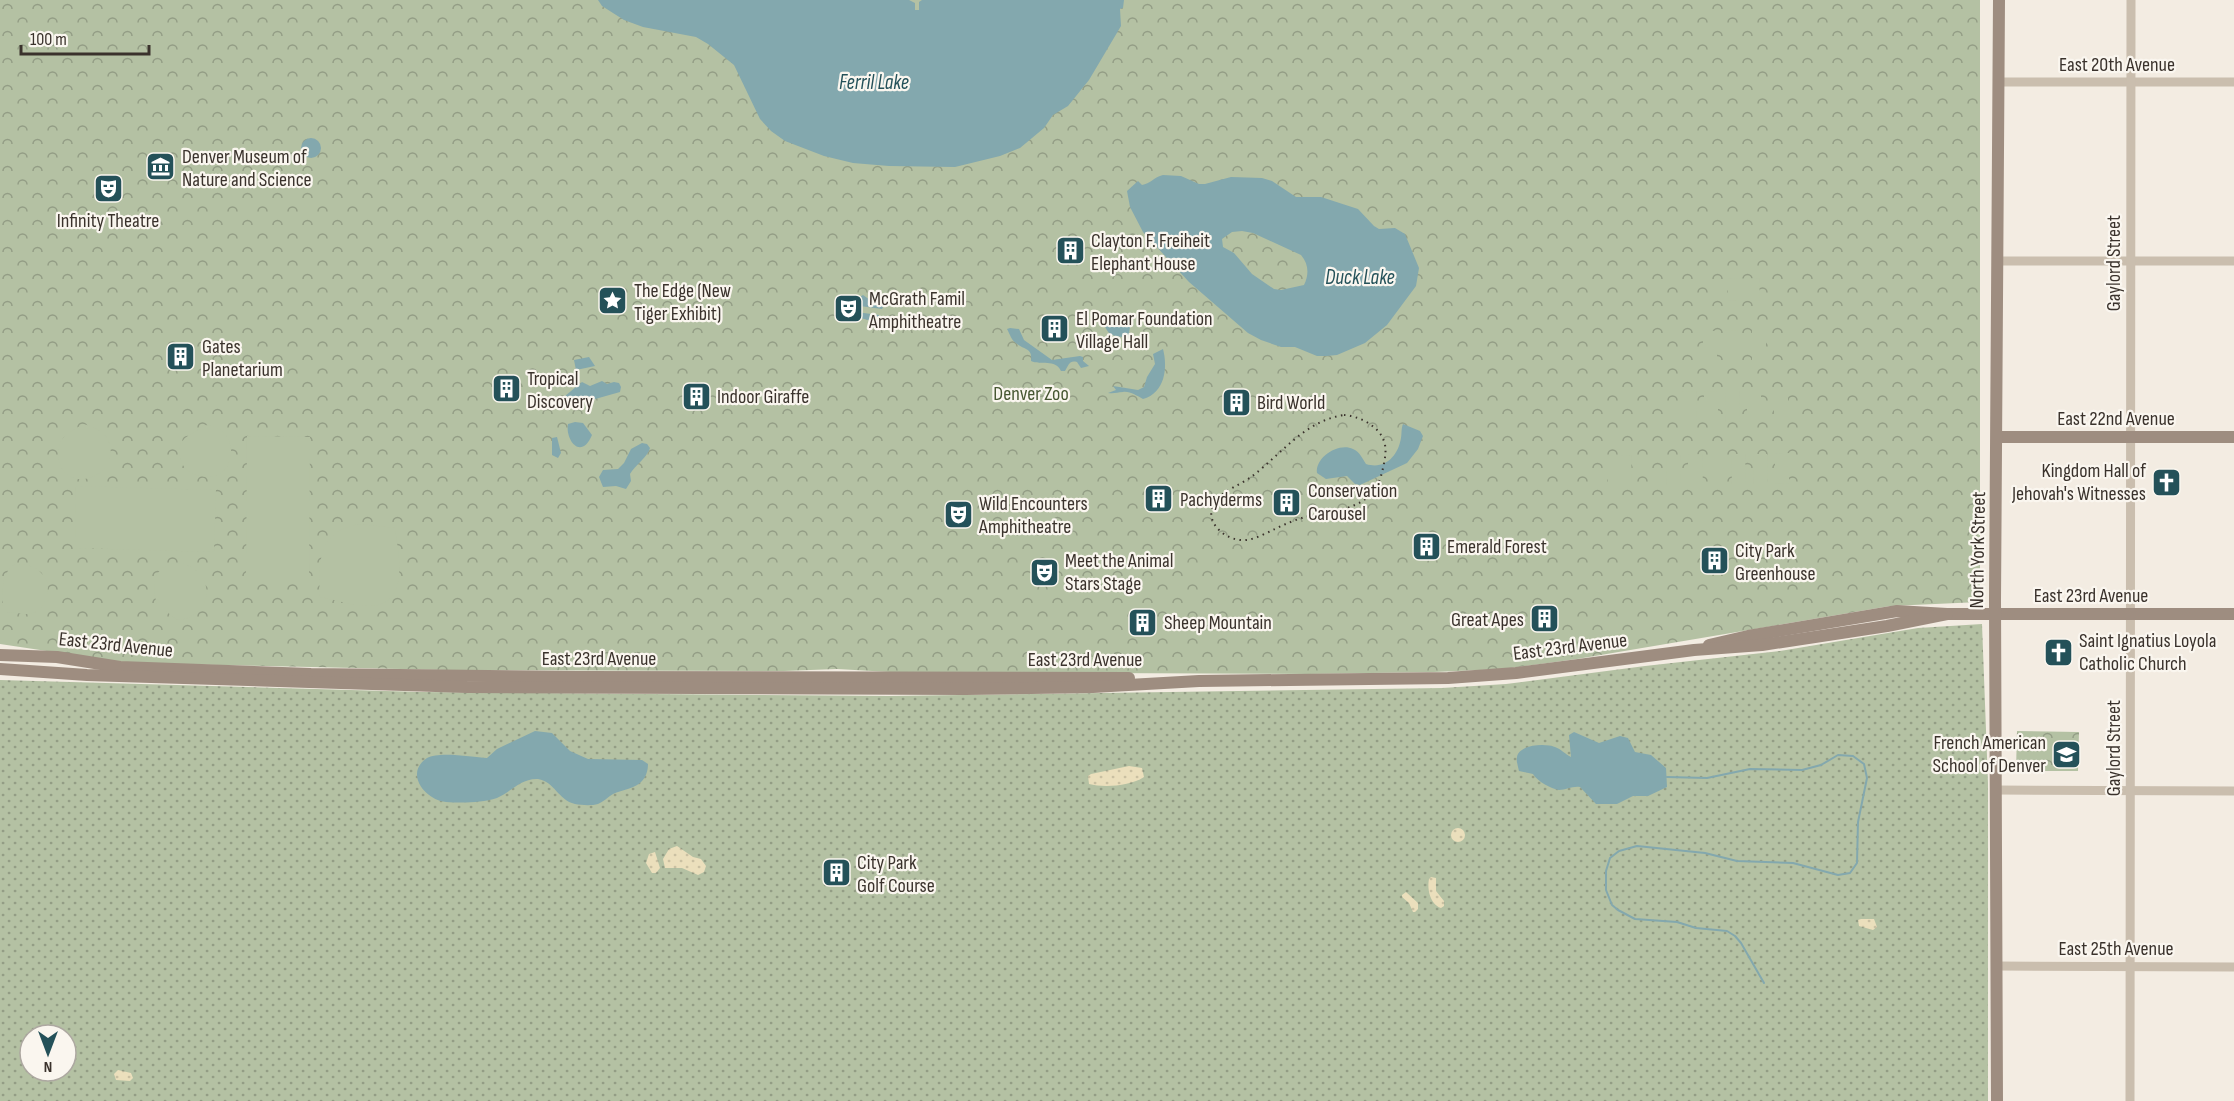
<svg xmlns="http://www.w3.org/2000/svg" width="2234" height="1101" font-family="'Sofia Sans Condensed',sans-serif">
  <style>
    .grass { fill: url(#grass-dots); fill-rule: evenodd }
    .sand { fill: url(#sand-dots) }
    .park { fill: url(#park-crowns) }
    .garden { fill: #b4c1a3 }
    .water { fill: #83a8ae; fill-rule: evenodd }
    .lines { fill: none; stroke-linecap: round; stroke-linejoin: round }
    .stream { stroke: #83a8ae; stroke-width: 2 }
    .street { stroke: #cabeae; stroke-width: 9 }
    .secondary { stroke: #9e8d80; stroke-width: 12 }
    .rail { stroke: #3a322c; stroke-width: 2; stroke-dasharray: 1.5 4.5; stroke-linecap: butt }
    .labels { text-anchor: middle; stroke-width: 4.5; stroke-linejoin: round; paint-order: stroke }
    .street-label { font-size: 20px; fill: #3a322c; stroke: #faf6ef }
    .poi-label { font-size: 20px; fill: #3a322c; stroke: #faf6ef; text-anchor: start }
    .park-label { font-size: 20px; fill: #465731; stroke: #faf6ef }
    .water-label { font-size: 21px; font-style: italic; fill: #245159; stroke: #faf6ef }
  </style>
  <defs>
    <pattern id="grass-dots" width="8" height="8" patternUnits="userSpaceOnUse" patternTransform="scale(1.5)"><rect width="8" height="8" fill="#b4c1a3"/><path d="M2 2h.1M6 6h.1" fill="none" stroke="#939d85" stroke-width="1.8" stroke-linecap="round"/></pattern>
    <pattern id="sand-dots" width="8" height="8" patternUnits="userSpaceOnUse" patternTransform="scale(1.5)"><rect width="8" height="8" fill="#ebdfbc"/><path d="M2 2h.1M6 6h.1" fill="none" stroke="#cac0a2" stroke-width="1.8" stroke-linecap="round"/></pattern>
    <pattern id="park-crowns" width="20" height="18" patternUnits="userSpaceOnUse" patternTransform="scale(1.5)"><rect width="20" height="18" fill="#b4c1a3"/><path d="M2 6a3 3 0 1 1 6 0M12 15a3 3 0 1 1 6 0" fill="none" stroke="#939d85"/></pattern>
  </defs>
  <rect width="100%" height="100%" fill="#f3ece2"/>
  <path class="grass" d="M1982 624 1988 783V1101H0V680L421 692 889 696 1442 688 1506 684 1645 666 1780 651 1918 628ZM30 1035H66V1071H30Z"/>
  <g class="sand">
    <path d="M1129 766 1142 768 1144 777C1130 786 1104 788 1089 784L1088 776 1091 774Z"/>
    <circle cx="1458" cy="835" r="7"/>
    <path d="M677 846 693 857 701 859 706 866 704 872 698 875 682 868H665L663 859 669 849Z"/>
    <path d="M655 852 660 868 656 873H652L646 863 649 854Z"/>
    <path d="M1431 877 1436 878V891L1444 901V906L1441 908C1430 904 1427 889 1429 879Z"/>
    <path d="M1406 892 1418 903V909L1415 912H1413L1409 903 1402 897V895Z"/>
    <path d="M1861 919H1874L1877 927 1873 930 1859 926 1858 920Z"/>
    <path d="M118 1070 131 1073 133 1078 130 1081 116 1080 114 1074Z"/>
  </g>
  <g class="park">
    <path d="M0 0H1980V602L1890 606 1577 659 1503 669 1434 672 1309 674 1089 673 960 676 837 669 784 671 446 670 127 663 0 644Z"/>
    <path d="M2017 731 2079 732 2078 771H2016Z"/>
  </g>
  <g class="garden">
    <path d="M1759 278 1760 300 1728 301V279Z"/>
    <path d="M1739 330V361H1725V331Z"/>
    <rect x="1752" y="330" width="14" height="31"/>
    <rect x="1703" y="331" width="14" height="30"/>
    <path d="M1696 391 1697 422H1682V392Z"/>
    <path d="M1718 391V422H1704V392Z"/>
    <path d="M1725 391H1739L1740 421 1726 422Z"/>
    <rect x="1747" y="391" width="14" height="30"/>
    <rect x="1774" y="391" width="14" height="30"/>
    <path d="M82 424C90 425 104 431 108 440 124 475 66 497 59 460 58 452 58 444 63 438 68 431 76 430 82 424Z"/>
    <path d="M204 425C243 425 240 488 196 475 189 473 183 468 181 460 174 436 194 435 204 425Z"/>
    <path d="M247 436 310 437 309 577H246Z"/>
    <path d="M1789 453V483L1775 484V454Z"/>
    <path d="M1702 454 1703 485H1688V455Z"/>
    <rect x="1710" y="454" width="14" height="30"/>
    <path d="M1731 454H1745L1746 484H1732Z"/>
    <path d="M1753 454H1767L1768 484H1754Z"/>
    <path d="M1631 455 1632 485H1608V456Z"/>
    <path d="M1666 455H1680L1681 485H1667Z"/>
    <path d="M76 486 216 490 214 552 75 548Z"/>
    <path d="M360 524 395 528C398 553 411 604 371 606 355 607 336 600 320 597 319 562 317 531 360 524Z"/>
    <path d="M181 563C219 574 212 618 177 620L157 604C150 582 155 563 181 563Z"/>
    <path d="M15 564C30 563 42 569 48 583 48 596 44 613 28 614 20 615 16 611 8 613L3 608C3 591 0 574 15 564Z"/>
  </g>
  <g class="water">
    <path d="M598 0H909L915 3V10H919V2L922 0H1124L1123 8 1120 9 1121 26 1089 80 1068 106 1053 115 1044 128 1020 148 1000 156 955 167 889 166 853 163 824 156 785 141 771 131 760 119 734 65 708 44 696 37 643 27 624 20 602 6Z"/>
    <circle cx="311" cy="148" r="10"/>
    <path d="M1163 175 1181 176 1199 184H1205L1231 177 1262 178 1272 181 1296 197H1321L1358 209 1374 226 1379 229 1395 228 1405 234 1419 268 1416 286 1387 325 1365 343 1337 355 1326 356H1317L1295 347H1281L1261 340 1248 333 1189 282 1143 232 1130 207 1127 191 1138 181 1142 185C1150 184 1154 177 1163 175ZM1242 231 1253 233 1301 255C1309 264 1309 275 1304 285L1281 290 1274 289 1252 274 1234 253 1223 247 1222 239 1232 232Z"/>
    <path d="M863 295 870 300 875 299 884 305 882 309 860 306 857 308 856 312 879 315V323L853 316 852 307 854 300Z"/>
    <path d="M1102 313 1114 315 1115 322 1122 323 1128 320 1131 323 1128 337C1106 337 1108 332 1100 315Z"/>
    <path d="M1010 328 1019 329 1024 340 1052 360 1080 356 1083 357V361L1089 366 1081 368 1077 362C1069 360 1069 365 1065 371H1061C1055 358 1041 366 1031 361 1033 347 1023 350 1016 343 1011 340 1010 334 1007 329Z"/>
    <path d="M1163 349C1168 368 1165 393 1143 399 1137 396 1130 391 1123 392 1117 392 1115 394 1108 393L1116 390 1113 386 1138 390 1144 387 1147 377 1155 364 1153 354Z"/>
    <path d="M589 357 595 366 576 370 574 360Z"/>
    <path d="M602 381 607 384 614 382 619 383 621 387 620 392 574 405H568L565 401V396L582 382 590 386Z"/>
    <path d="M575 422 583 423 592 435C581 461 565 440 568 424Z"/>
    <path d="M1403 424 1420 431 1423 436 1418 449 1407 463 1360 485 1355 484 1347 476 1326 479 1317 473C1315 457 1339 442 1353 449 1360 452 1362 458 1366 464 1385 470 1398 456 1401 438 1402 432 1401 429 1403 424Z"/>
    <path d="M557 437 561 453 558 458 552 455V438Z"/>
    <path d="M642 443 647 444 650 448C648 457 635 465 630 474L631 481 626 489 616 486 603 487 599 477 603 470 618 469 624 463 631 449Z"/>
    <path d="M535 731 552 733 570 751 588 759 642 760 648 764C648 770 646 777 642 781 636 788 622 790 613 794 608 797 603 802 598 804 591 806 581 805 575 804 558 800 555 782 538 779 521 778 511 792 497 798 481 803 462 803 446 802 425 800 404 773 427 758 439 751 473 757 487 758L497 749Z"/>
    <path d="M1574 732 1599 743 1620 736 1628 738 1635 752 1651 755 1666 768 1667 787 1648 796H1633L1617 804H1596L1580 787C1572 786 1566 790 1559 790 1551 789 1537 781 1533 774L1519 771C1518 766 1516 761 1517 757 1519 744 1546 743 1555 747 1561 749 1565 754 1571 757L1569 735Z"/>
  </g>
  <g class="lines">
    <path class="stream" d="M1667 777 1707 778 1750 769 1802 770 1821 765 1838 755 1853 756 1864 764 1867 778 1858 822 1857 863 1850 873 1838 875 1793 863 1737 861 1705 853 1637 846 1619 851 1610 858 1606 871V890L1612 905 1618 910 1635 919 1677 922 1696 928 1727 931 1735 936 1741 943 1764 983"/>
    <g class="street">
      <path d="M1999 82H2234"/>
      <path d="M1999 261H2234"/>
      <path d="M1996 790 2234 791"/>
      <path d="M1997 966 2234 967"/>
      <path d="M2130 1101 2131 0"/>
    </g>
    <g class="secondary">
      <path d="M1997 437H2234"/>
      <path d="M1709 645 1748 636 1897 611 1947 614H2234"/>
      <path d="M0 655 57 657 120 667 311 674 577 677 1129 678"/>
      <path d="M0 669 87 675 467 687 966 689 1093 687 1199 681 1448 678 1516 673 1694 650 1762 645 1887 626 1947 614"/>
      <path d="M1997 1101 1995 600 1999 0"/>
    </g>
    <path class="rail" d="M1344 415C1359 416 1379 426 1384 441 1387 450 1385 459 1383 468 1381 478 1377 489 1369 496 1353 511 1325 512 1305 517 1295 520 1285 524 1275 529 1266 533 1256 539 1246 540 1227 542 1203 523 1214 503 1222 491 1240 485 1251 477 1282 454 1304 421 1344 415Z"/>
  </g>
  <defs>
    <symbol id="museum-square" viewBox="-11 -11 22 22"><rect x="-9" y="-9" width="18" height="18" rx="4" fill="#245159" stroke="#faf6ef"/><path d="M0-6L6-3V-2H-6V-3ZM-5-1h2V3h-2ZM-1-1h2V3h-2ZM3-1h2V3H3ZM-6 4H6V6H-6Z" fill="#fff"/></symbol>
    <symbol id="theatre-square" viewBox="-11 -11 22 22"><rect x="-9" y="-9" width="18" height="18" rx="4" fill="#245159" stroke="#faf6ef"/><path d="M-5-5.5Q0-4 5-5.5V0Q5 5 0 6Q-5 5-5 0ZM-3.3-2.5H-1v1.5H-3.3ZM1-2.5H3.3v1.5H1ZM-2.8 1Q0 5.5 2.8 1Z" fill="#fff"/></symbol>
    <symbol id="building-square" viewBox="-11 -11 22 22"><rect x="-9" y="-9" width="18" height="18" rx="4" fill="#245159" stroke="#faf6ef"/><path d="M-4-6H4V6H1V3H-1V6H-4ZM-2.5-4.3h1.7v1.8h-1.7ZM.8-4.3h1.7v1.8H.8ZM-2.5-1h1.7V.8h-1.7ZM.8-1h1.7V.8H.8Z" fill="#fff"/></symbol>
    <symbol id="sight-square" viewBox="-11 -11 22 22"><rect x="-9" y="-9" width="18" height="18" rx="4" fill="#245159" stroke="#faf6ef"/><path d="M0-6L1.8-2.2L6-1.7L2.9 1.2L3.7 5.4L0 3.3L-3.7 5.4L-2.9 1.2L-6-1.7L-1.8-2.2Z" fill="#fff"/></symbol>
    <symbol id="church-square" viewBox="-11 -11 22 22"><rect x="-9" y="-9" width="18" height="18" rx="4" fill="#245159" stroke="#faf6ef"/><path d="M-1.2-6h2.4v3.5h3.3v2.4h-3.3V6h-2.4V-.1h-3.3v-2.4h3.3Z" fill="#fff"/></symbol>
    <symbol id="school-square" viewBox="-11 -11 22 22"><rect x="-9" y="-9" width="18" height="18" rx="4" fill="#245159" stroke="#faf6ef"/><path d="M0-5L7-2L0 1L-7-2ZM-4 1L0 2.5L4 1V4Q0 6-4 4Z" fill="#fff"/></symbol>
  </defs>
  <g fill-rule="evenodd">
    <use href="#museum-square" x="144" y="150" width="33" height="33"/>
    <use href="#theatre-square" x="92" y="172" width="33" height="33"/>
    <use href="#building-square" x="1054" y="234" width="33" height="33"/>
    <use href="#sight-square" x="596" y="284" width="33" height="33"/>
    <use href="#theatre-square" x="832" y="292" width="33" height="33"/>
    <use href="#building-square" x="1038" y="312" width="33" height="33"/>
    <use href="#building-square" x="164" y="340" width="33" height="33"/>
    <use href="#building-square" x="490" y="372" width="33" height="33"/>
    <use href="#building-square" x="680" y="380" width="33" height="33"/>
    <use href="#building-square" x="1220" y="386" width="33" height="33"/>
    <use href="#church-square" x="2150" y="466" width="33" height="33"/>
    <use href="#building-square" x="1142" y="482" width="33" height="33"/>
    <use href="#building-square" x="1270" y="486" width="33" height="33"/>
    <use href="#theatre-square" x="942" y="498" width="33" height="33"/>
    <use href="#building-square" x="1410" y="530" width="33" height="33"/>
    <use href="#building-square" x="1698" y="544" width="33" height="33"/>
    <use href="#theatre-square" x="1028" y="556" width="33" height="33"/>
    <use href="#building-square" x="1528" y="602" width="33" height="33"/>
    <use href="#building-square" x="1126" y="606" width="33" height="33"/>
    <use href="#church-square" x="2042" y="636" width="33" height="33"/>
    <use href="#school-square" x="2050" y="738" width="33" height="33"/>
    <use href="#building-square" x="820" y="856" width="33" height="33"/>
  </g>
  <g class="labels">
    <g class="street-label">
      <text x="2117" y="71">East 20th Avenue</text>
      <text transform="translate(2113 263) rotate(-90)" y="7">Gaylord Street</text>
      <text x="2116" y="425">East 22nd Avenue</text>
      <text transform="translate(1977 550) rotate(-89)" y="7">North York Street</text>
      <text x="2091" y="602">East 23rd Avenue</text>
      <text transform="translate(116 644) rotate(6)" y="7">East 23rd Avenue</text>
      <text transform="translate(1570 646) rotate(-7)" y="7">East 23rd Avenue</text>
      <text x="599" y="665">East 23rd Avenue</text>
      <text x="1085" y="666">East 23rd Avenue</text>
      <text transform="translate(2113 748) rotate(-90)" y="7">Gaylord Street</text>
      <text x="2116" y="955">East 25th Avenue</text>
    </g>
    <g class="poi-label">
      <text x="182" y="163">Denver Museum of<tspan x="182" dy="23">Nature and Science</tspan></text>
      <text x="108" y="227" text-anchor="middle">Infinity Theatre</text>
      <text x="1091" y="247">Clayton F. Freiheit<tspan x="1091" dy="23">Elephant House</tspan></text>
      <text x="634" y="297">The Edge (New<tspan x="634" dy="23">Tiger Exhibit)</tspan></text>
      <text x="869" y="305">McGrath Famil<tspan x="869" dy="23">Amphitheatre</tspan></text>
      <text x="1076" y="325">El Pomar Foundation<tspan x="1076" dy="23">Village Hall</tspan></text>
      <text x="202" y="353">Gates<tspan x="202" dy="23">Planetarium</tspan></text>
      <text x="527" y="385">Tropical<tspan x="527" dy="23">Discovery</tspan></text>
      <text x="717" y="403">Indoor Giraffe</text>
      <text x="1257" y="409">Bird World</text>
      <text x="2146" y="477" text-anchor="end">Kingdom Hall of<tspan x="2146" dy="23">Jehovah's Witnesses</tspan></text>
      <text x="1308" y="497">Conservation<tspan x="1308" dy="23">Carousel</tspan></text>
      <text x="1180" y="506">Pachyderms</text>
      <text x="979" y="510">Wild Encounters<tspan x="979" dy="23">Amphitheatre</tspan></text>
      <text x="1447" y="553">Emerald Forest</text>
      <text x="1735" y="557">City Park<tspan x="1735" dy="23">Greenhouse</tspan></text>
      <text x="1065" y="567">Meet the Animal<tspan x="1065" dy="23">Stars Stage</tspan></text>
      <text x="1524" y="626" text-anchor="end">Great Apes</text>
      <text x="1164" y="629">Sheep Mountain</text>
      <text x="2079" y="647">Saint Ignatius Loyola<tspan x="2079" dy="23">Catholic Church</tspan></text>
      <text x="2046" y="749" text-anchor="end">French American<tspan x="2046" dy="23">School of Denver</tspan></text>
      <text x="857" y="869">City Park<tspan x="857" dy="23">Golf Course</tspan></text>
    </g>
    <g class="park-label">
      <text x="1031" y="400">Denver Zoo</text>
    </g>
    <g class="water-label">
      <text x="874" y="89">Ferril Lake</text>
      <text x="1360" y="284">Duck Lake</text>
    </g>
  </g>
  <g transform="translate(48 1053) rotate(180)"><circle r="28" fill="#faf6ef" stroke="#ada8a1" stroke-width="1.5"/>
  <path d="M0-4.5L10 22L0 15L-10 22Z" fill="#245159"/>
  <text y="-9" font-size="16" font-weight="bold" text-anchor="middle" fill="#3a322c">N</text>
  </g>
  <path d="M21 45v9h128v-9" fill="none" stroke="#3a322c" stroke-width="3"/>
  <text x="30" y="45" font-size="18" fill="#3a322c" stroke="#faf6ef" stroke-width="4.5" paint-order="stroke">100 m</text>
</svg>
